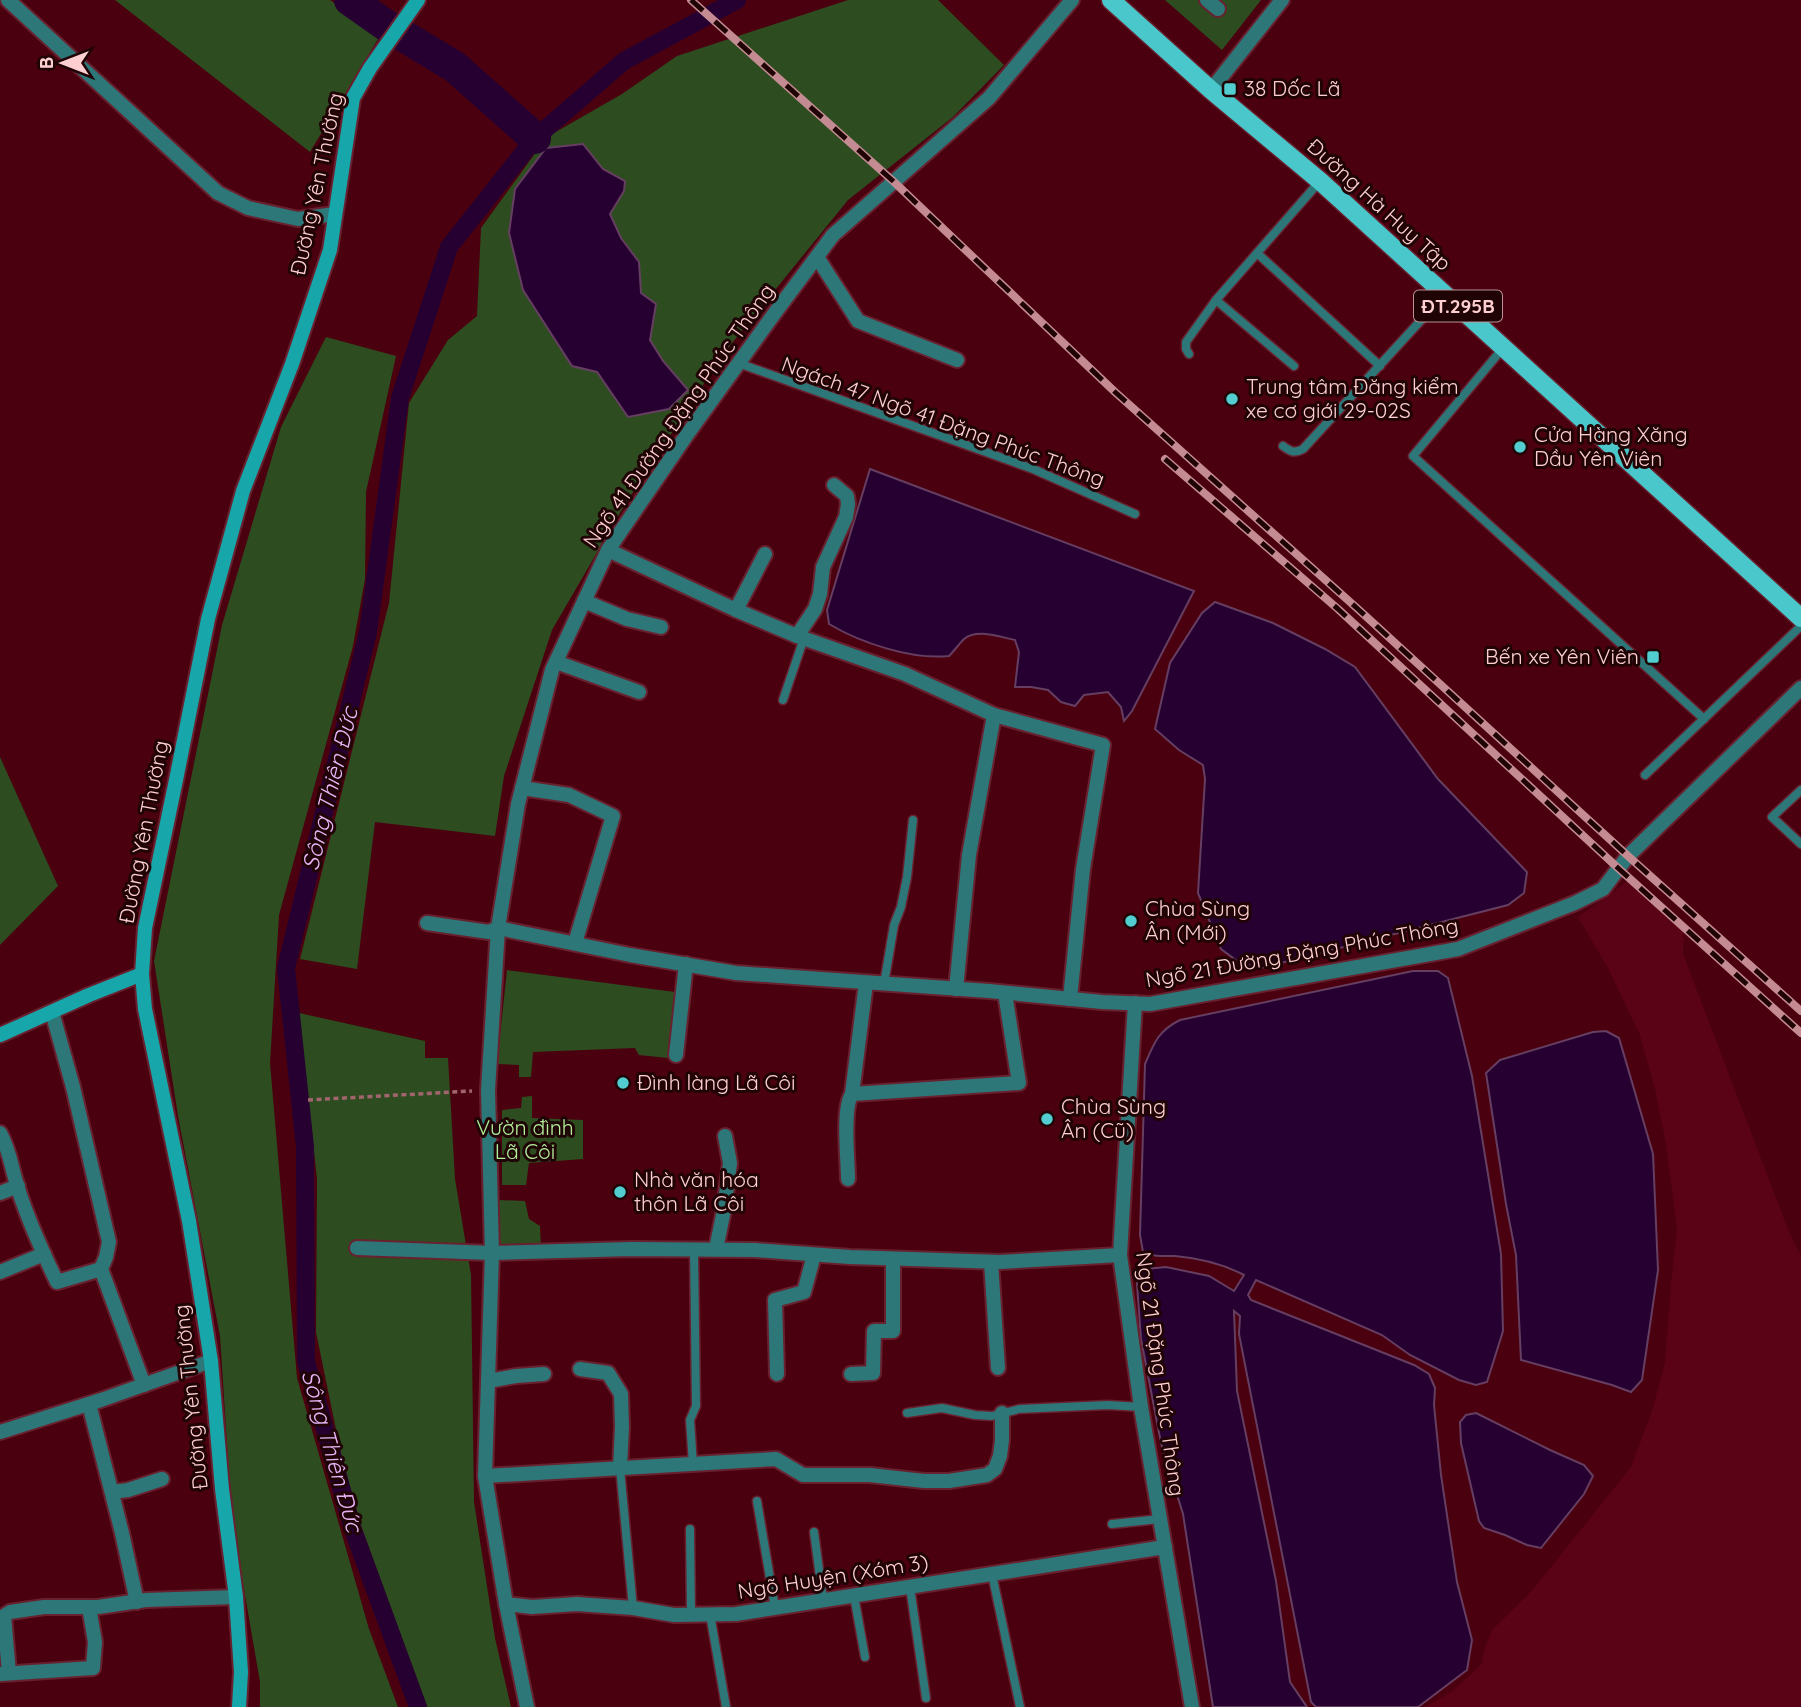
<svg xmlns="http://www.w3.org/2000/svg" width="1801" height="1707" font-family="Quicksand,sans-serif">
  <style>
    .built { fill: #5a0216 }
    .green { fill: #2d4d20 }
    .water { fill: #250031; stroke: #663e61; stroke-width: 2 }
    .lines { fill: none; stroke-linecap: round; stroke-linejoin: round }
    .canal { stroke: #250031; stroke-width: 18 }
    .river { stroke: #250031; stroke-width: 32 }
    .service-casing { stroke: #68212f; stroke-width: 11 }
    .minor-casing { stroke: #68212f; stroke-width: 18 }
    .tertiary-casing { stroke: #68212f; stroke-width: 18 }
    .secondary-casing { stroke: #68212f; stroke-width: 18 }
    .primary-casing { stroke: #68212f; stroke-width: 21 }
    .path { stroke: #a2656e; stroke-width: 3.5; stroke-dasharray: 5 3.5; stroke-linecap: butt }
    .service { stroke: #2d7779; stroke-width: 8 }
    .minor { stroke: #2d7779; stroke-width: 14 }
    .tertiary { stroke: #2d7779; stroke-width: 14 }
    .secondary { stroke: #17a7aa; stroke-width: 14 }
    .primary { stroke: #49c7ca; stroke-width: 18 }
    .rail-casing { stroke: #c48c92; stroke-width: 8 }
    .rail { stroke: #1f0305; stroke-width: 5; stroke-dasharray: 16; stroke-linecap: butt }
    .poi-dot { fill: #52cdd0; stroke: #1f0305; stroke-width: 2.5 }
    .labels { text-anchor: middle; stroke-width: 6; stroke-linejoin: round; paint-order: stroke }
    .shield { fill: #1f0305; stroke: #bb9293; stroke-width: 2 }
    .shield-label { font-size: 19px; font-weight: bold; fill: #fecfd0 }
    .poi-label { font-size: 21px; fill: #fecfd0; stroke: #1f0305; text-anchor: start }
    .street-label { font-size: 21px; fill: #fecfd0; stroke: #1f0305 }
    .park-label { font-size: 21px; fill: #b1f09a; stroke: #1f0305 }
    .water-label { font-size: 23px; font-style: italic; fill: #e6b5f7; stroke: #1f0305 }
  </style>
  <rect width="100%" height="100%" fill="#4b0010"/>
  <path class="built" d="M1632 878 1684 922 1683 954 1789 1232 1801 1256V1707H1425L1451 1692 1482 1664 1485 1647 1493 1629 1531 1592 1631 1467 1652 1411 1665 1363 1671 1284 1677 1229 1666 1144 1655 1089 1640 1035 1608 968 1578 917Z"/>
  <g class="green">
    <path d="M115 0H330L381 34 310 152Z"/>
    <path d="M848 0H938L1004 65 953 117 848 200 724 353 624 506 552 630 504 776 495 836 375 822 357 969 300 959 389 603 409 403 448 340 477 316 481 228 547 137 622 94 677 56Z"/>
    <path d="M1165 0H1261L1222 50Z"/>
    <path d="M326 337 396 356 366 492 365 579 353 646 279 915 270 1063 297 1378 369 1629 398 1707H260V1682L232 1520 220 1336 178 1116 154 961 222 625 281 427Z"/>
    <path d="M0 757 58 886 0 945Z"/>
    <path d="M507 970 675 992 668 1058 639 1055 635 1048 533 1052 531 1077H519V1065L497 1064Z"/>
    <path d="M299 1013 425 1041V1058H448L455 1179 471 1275 474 1502 495 1638 511 1707H427L349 1493 316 1332 317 1179Z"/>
    <path d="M532 1096V1118L583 1120V1159L529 1163 526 1185H502V1110L521 1108 522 1097Z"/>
    <path d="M498 1200 525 1201 529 1219 540 1226 541 1248 498 1253Z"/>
  </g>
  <g class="water">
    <path d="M583 144 603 169 625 181 624 191 610 214 621 238 639 262 641 293 656 304 650 340 663 361 688 390 669 409 628 417 597 372 572 366 523 290 509 233 515 189 546 148Z"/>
    <path d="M870 469 1194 591 1132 711 1124 721 1121 707 1108 692 1084 695 1075 706 1061 702 1048 690 1031 687H1015L1019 652 1015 640C1000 637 977 628 964 639 959 644 954 651 949 656 912 660 861 643 829 624L827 610Z"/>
    <path d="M1215 602 1273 623 1325 649 1355 667 1438 779 1527 872 1524 893 1508 905 1261 968 1240 963 1221 949 1198 893 1205 779 1203 765 1179 750 1155 729 1170 663 1202 613Z"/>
    <path d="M1413 971H1438L1448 978 1472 1076 1501 1254 1503 1331 1487 1382 1476 1385 1459 1380 1410 1355 1382 1335 1256 1280 1248 1295 1251 1300 1414 1365 1429 1374 1435 1388 1434 1405 1441 1475 1457 1582 1472 1640 1467 1670 1418 1707H1316L1311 1702 1239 1334 1240 1316 1234 1311 1237 1391 1276 1581 1290 1682 1307 1707H1213L1183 1514 1161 1443 1141 1339 1137 1284 1138 1274 1146 1269 1166 1267 1209 1276 1234 1291 1244 1275C1223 1264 1198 1258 1175 1256 1163 1256 1154 1257 1143 1252L1140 1235 1145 1064C1154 1043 1158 1031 1180 1020Z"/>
    <path d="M1606 1031 1619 1038 1653 1154 1658 1270 1642 1380 1631 1392 1612 1385 1521 1360 1516 1255 1506 1204 1486 1073 1500 1060 1593 1032Z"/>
    <path d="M1476 1413 1550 1450 1584 1465 1593 1476 1584 1494 1541 1548 1527 1545 1505 1535 1484 1528 1479 1521 1461 1443 1460 1422 1466 1415Z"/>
  </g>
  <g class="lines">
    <path class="canal" d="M418 1707 353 1530 306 1361 305 1147 286 968 368 632 400 398 449 247 535 138 624 61 737 0"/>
    <path class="river" d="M350 0 384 24 455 67 535 138"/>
    <defs>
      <g id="service">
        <path d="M1257 253 1380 366"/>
        <path d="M1216 300 1294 366"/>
        <path d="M1503 348 1413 456 1704 719"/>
        <path d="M1189 354 1186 349V342L1216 300 1320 181"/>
        <path d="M738 363 1033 469 1135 514"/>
        <path d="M1283 446C1290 451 1294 454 1303 449L1445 294"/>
        <path d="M783 700 804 638"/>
        <path d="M1645 775 1801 626"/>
        <path d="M1801 790 1772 817 1801 844"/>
        <path d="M884 984 894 925 901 907 907 877 913 820"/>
        <path d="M907 1413 942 1408 975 1415 992 1416 1019 1409 1108 1405 1141 1407"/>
        <path d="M693 1464 690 1420 696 1406 694 1249"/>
        <path d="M620 1468 633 1608"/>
        <path d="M757 1501 775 1608"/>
        <path d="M1112 1524 1160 1519"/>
        <path d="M690 1529 691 1614"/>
        <path d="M814 1532 823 1600"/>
        <path d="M992 1574 1020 1707"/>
        <path d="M910 1587 926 1698"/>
        <path d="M854 1596 865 1657"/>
        <path d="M710 1614 726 1707"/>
      </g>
      <g id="minor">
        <path d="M8 0 218 193 248 208 298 219 335 214"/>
        <path d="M1207 0 1218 9"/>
        <path d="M1211 90 1282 0"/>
        <path d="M817 257 858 321 957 360"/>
        <path d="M608 550 736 610 797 636 905 674 994 715 1103 745 1083 869 1070 999"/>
        <path d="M584 601 627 619 661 627"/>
        <path d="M736 610 765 554"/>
        <path d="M797 636 815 609 820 594 823 567 846 517 848 504 847 496 834 485"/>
        <path d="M556 662 639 692"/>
        <path d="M522 788 569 795 613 816 575 943"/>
        <path d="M427 923 489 932 498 928 630 955 736 973 989 991 1102 1002 1150 1004 1458 949 1575 903 1603 889 1628 856 1801 688"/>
        <path d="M956 989 969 855 994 715"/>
        <path d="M1135 1003 1120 1255 1141 1407 1192 1707"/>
        <path d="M52 1012 73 1087 109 1242 106 1257 101 1269 144 1385"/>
        <path d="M676 1055 686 964"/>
        <path d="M852 1094 1019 1083 1005 993"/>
        <path d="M0 1133C10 1151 11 1166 17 1185 27 1218 42 1251 57 1282L101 1269"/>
        <path d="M848 1179C848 1160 842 1108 852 1094L866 983"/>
        <path d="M0 1193 18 1186"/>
        <path d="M357 1248 492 1253 631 1249 755 1250 850 1257 1000 1262 1120 1255"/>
        <path d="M716 1249 724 1210 730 1163 725 1136"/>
        <path d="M991 1262 998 1368"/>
        <path d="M0 1272 44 1254"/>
        <path d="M580 1369 608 1373 621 1394 622 1427 620 1468"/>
        <path d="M777 1374 775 1300 804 1292 814 1255"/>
        <path d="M851 1374 873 1373 874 1331H893V1259"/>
        <path d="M488 1381 516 1376 544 1374"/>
        <path d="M89 1404 122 1533 137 1602"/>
        <path d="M0 1432 101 1400 211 1361"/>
        <path d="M485 1476 776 1459 803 1475H870L924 1481H949L987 1475 995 1469 1000 1456 1002 1440V1413"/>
        <path d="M112 1492 128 1490 162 1479"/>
        <path d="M506 1604 532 1607 577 1604 633 1608 674 1615 736 1614 1165 1547"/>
        <path d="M9 1673 4 1616 10 1612 44 1607H98L146 1600 236 1597"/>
        <path d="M1 1674 93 1668 95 1642 89 1607"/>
      </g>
      <path id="tertiary" d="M527 1707 506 1604 485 1476 492 1253 488 1090 498 928 518 804 552 670 608 550 686 436 774 314 833 235 989 98 1072 0"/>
      <g id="secondary">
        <path d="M0 1035 89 995 142 974"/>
        <path d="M239 1707 241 1672 236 1597 222 1489 211 1361 189 1221 145 1009 142 974 145 928 176 780 208 619 243 491 292 364 330 250 353 98 370 68 418 0"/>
      </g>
      <path id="primary" d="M1111 0 1211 90 1320 181 1801 618"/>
    </defs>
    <use href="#service" class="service-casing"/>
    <use href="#minor" class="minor-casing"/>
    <use href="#tertiary" class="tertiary-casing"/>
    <use href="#secondary" class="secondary-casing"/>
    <use href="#primary" class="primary-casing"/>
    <path class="path" d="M308 1100 472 1091"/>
    <use href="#service" class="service"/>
    <use href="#minor" class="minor"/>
    <use href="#tertiary" class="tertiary"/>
    <use href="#secondary" class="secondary"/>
    <use href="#primary" class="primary"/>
    <defs>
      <g id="rail">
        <path d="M691 0 893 181 1115 392 1359 610 1628 856 1801 1011"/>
        <path d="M1165 459 1338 609 1618 868 1801 1033"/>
      </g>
    </defs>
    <use href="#rail" class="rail-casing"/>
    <use href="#rail" class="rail"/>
  </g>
  <g class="poi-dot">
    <rect x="1223" y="82" width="14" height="14" rx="3.5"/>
    <circle cx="1232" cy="399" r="7"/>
    <circle cx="1520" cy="447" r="7"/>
    <rect x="1646" y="650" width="14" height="14" rx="3.5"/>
    <circle cx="1131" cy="921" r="7"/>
    <circle cx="623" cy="1083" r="7"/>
    <circle cx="1047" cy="1119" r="7"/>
    <circle cx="620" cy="1192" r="7"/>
  </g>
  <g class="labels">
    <rect class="shield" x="1414" y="290.5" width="88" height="31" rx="5"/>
    <g class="shield-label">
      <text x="1458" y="313">ĐT.295B</text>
    </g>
    <g class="poi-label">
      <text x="1244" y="96">38 Dốc Lã</text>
      <text x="1246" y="394">Trung tâm Đăng kiểm<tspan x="1246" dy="24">xe cơ giới 29-02S</tspan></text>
      <text x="1534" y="442">Cửa Hàng Xăng<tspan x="1534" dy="24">Dầu Yên Viên</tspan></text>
      <text x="1639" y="664" text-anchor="end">Bến xe Yên Viên</text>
      <text x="1145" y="916">Chùa Sùng<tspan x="1145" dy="24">Ân (Mới)</tspan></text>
      <text x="637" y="1090">Đình làng Lã Côi</text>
      <text x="1061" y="1114">Chùa Sùng<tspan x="1061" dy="24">Ân (Cũ)</tspan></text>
      <text x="634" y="1187">Nhà văn hóa<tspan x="634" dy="24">thôn Lã Côi</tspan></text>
    </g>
    <g class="street-label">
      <text transform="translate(317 184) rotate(-78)" y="7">Đường Yên Thường</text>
      <text transform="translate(1379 205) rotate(42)" y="7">Đường Hà Huy Tập</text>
      <text transform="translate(679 416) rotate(-55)" y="7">Ngõ 41 Đường Đặng Phúc Thông</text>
      <text transform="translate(943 422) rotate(20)" y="7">Ngách 47 Ngõ 41 Đặng Phúc Thông</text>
      <text transform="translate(144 832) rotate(-79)" y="7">Đường Yên Thường</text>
      <text transform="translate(1302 953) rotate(-10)" y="7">Ngõ 21 Đường Đặng Phúc Thông</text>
      <text transform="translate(1160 1374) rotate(82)" y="7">Ngõ 21 Đặng Phúc Thông</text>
      <text transform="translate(191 1397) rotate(-96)" y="7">Đường Yên Thường</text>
      <text transform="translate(833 1577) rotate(-9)" y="7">Ngõ Huyện (Xóm 3)</text>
    </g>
    <g class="park-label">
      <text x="525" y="1135">Vườn đình<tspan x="525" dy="24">Lã Côi</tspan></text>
    </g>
    <g class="water-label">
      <text transform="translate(330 789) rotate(-76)" y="8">Sông Thiên Đức</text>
      <text transform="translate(332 1451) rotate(74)" y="8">Sông Thiên Đức</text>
    </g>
  </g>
  <g transform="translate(63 63) rotate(270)" stroke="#1f0305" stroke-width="5" paint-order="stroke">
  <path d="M0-5L12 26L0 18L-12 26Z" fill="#fecfd0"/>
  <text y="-10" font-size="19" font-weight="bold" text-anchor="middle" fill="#fecfd0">B</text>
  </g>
</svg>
